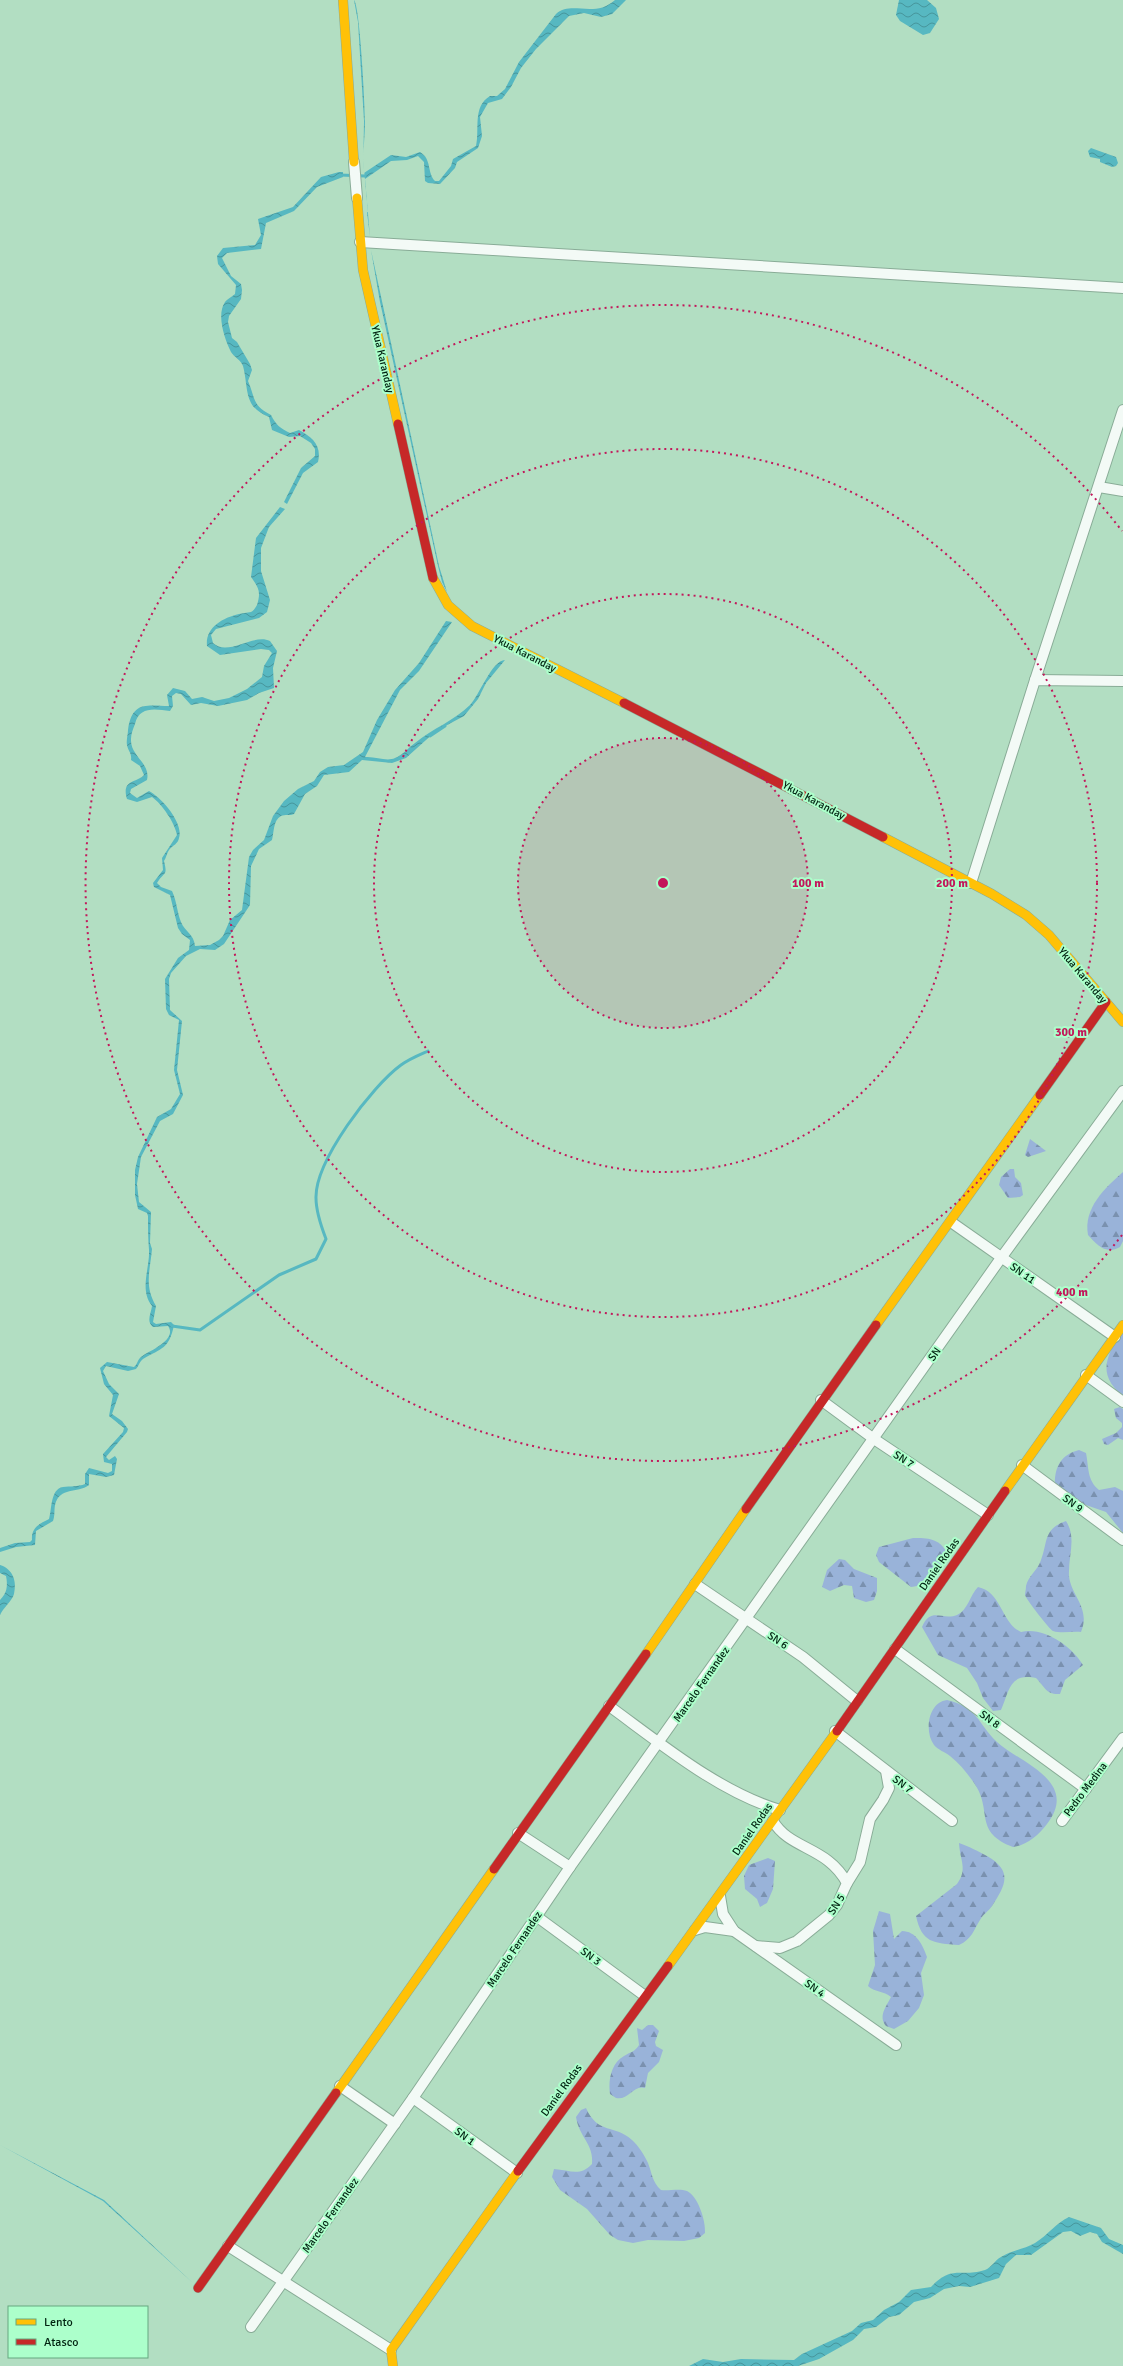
<svg xmlns="http://www.w3.org/2000/svg" width="1123" height="2366" font-family="Signika,sans-serif">
  <style>
    .forest { fill: url(#forest-firs) }
    .water { fill: url(#water-waves) }
    .pier { fill: #b2dec2 }
    .lines { fill: none; stroke-linecap: round; stroke-linejoin: round }
    .stream { stroke: #57b8c1; stroke-width: 3 }
    .street-casing { stroke: #89ac97; stroke-width: 12 }
    .slow-casing { stroke: #89ac97; stroke-width: 10 }
    .jam-casing { stroke: #89ac97; stroke-width: 10 }
    .street { stroke: #f3faf6; stroke-width: 10 }
    .slow { stroke: #ffc107; stroke-width: 9 }
    .jam { stroke: #c62828; stroke-width: 9 }
    .ring { fill: none; stroke: #c2185b; stroke-width: 2; stroke-dasharray: 2 4 }
    .labels { text-anchor: middle; stroke-width: 4; stroke-linejoin: round; paint-order: stroke }
    .street-label { font-size: 11px; fill: #002210; stroke: #acffcb }
    .centre { fill: #c2185b; stroke: #acffcb; stroke-width: 2 }
    .ring-label { font-size: 12px; text-anchor: middle; font-weight: bold; fill: #c2185b; stroke: #acffcb; stroke-width: 4; stroke-linejoin: round; paint-order: stroke }
  </style>
  <defs>
    <pattern id="forest-firs" width="22" height="20" patternUnits="userSpaceOnUse"><rect width="22" height="20" fill="#99b3d9"/><path d="M5 1l3.5 6h-7zM16 11l3.5 6h-7z" fill="#7a91af"/></pattern>
    <pattern id="water-waves" width="16" height="10" patternUnits="userSpaceOnUse"><rect width="16" height="10" fill="#57b8c1"/><path d="M0 5q4-4 8 0t8 0" fill="none" stroke="#46959b"/></pattern>
  </defs>
  <rect width="100%" height="100%" fill="#b2dec2"/>
  <g class="forest">
    <path d="M1030 1139 1046 1151 1028 1157 1025 1155Z"/>
    <path d="M1010 1169H1014L1015 1177 1021 1183 1023 1195 1020 1197 1008 1198 999 1185 1001 1177Z"/>
    <path d="M1123 1172V1241L1120 1247C1106 1255 1097 1245 1088 1235 1083 1208 1105 1188 1123 1172Z"/>
    <path d="M1123 1329V1396C1095 1373 1108 1354 1123 1329Z"/>
    <path d="M1120 1407 1123 1409V1440L1118 1438 1108 1445 1104 1444 1102 1439 1116 1433 1122 1427V1423L1116 1418 1114 1409Z"/>
    <path d="M1079 1450 1086 1453C1089 1468 1087 1480 1099 1490L1115 1487 1123 1491V1533L1106 1512 1083 1504 1055 1487C1054 1468 1060 1455 1079 1450Z"/>
    <path d="M1066 1521C1077 1538 1068 1556 1069 1576 1071 1596 1091 1608 1081 1632 1072 1631 1062 1634 1053 1631 1050 1630 1026 1599 1025 1595 1025 1593 1026 1589 1026 1586 1028 1576 1038 1570 1041 1560 1048 1542 1043 1529 1066 1521Z"/>
    <path d="M913 1538C928 1538 939 1538 947 1553 941 1570 930 1585 911 1587L879 1562 876 1555 879 1547Z"/>
    <path d="M839 1559 845 1560 854 1569 877 1578V1591L874 1600 866 1602 854 1598 852 1586 844 1585 830 1591 822 1587 827 1570Z"/>
    <path d="M978 1587C1002 1592 1001 1623 1021 1632 1043 1626 1072 1646 1083 1665L1065 1680 1060 1694C1046 1695 1045 1687 1036 1678 1009 1672 1009 1692 1001 1710L993 1711 983 1698 977 1683 967 1668 938 1655 922 1627C931 1606 942 1621 957 1615 968 1610 970 1595 978 1587Z"/>
    <path d="M947 1700C979 1708 977 1723 997 1742 1020 1763 1080 1781 1047 1824 1038 1836 1027 1845 1013 1847 974 1832 992 1812 976 1786 969 1775 960 1764 950 1756 945 1752 938 1750 934 1745 924 1732 928 1702 947 1700Z"/>
    <path d="M959 1843C970 1847 978 1851 987 1856 1013 1871 1006 1885 992 1906 989 1911 983 1914 980 1920 973 1931 972 1939 959 1945 933 1943 922 1943 916 1916L957 1884C968 1869 960 1861 959 1843Z"/>
    <path d="M768 1858 775 1861 773 1889 767 1903 760 1907 757 1899 745 1889 744 1876 749 1865Z"/>
    <path d="M879 1911 890 1914 894 1939 902 1931C916 1931 923 1945 927 1957L921 1973 924 1995 919 2008 908 2021 894 2029 886 2026C878 2016 886 2007 891 1997 884 1991 874 1992 868 1986L875 1965 873 1931Z"/>
    <path d="M648 2025H653L659 2031 655 2042 656 2046 663 2050 659 2062 648 2073 645 2088C634 2084 628 2101 616 2098L610 2094C608 2081 611 2063 624 2056 630 2052 635 2052 639 2045L637 2028 642 2030Z"/>
    <path d="M586 2108C598 2135 615 2124 632 2140 638 2145 645 2156 648 2163 652 2173 652 2182 661 2190 669 2191 680 2188 687 2191 698 2196 706 2221 705 2233L699 2238 684 2241 648 2240 633 2243 618 2240 610 2235 587 2209 560 2190 552 2177 554 2169C570 2170 580 2177 592 2164 594 2144 579 2137 576 2117L581 2110Z"/>
  </g>
  <g class="water">
    <path d="M354 0C360 6 365 106 365 121 365 139 362 156 364 173L391 155 406 157 420 152C432 159 427 173 435 181H439L451 166 453 159 476 146C480 129 472 107 490 96H497L505 89 519 62 556 14C572 0 594 19 615 0H626L612 14 601 17 584 13 569 16 536 49 521 68 511 87 502 99 488 103 480 117 482 136 478 148 457 162 455 168 440 184 428 183 425 181 424 162 418 156 407 160 391 161 365 179 370 237 363 179 364 121 358 22Z"/>
    <path d="M899 0H927L936 8 939 19 930 33 923 35 900 21 896 15Z"/>
    <path d="M1091 148 1116 157 1118 163 1116 166 1112 167 1100 162V159L1090 157 1088 151Z"/>
    <path d="M339 172H343V177L317 187 294 211 266 223 261 249 227 253 222 258 231 276 241 284 242 290 241 299 229 316 228 322 232 338 237 342 250 364 252 370 248 381C256 400 252 405 271 415 276 425 280 428 290 433L299 430C312 437 322 445 318 462L303 473 287 504 284 502 301 468 315 456V449L311 443 300 436 289 437 272 430 269 417C243 407 249 389 243 366 241 360 234 357 231 352 225 340 216 315 225 302 227 299 232 297 235 294L236 285 218 264 217 256 223 248 255 245 261 235 258 219 293 207 321 177Z"/>
    <path d="M371 250 439 566 447 592 442 582 438 566 380 302Z"/>
    <path d="M280 507 285 509 269 527 261 548V571L270 600 267 612 259 618 216 629 211 635 213 643C228 657 253 633 270 641L277 651 273 668 274 688 259 693 247 700 218 706 201 703 191 705 181 694 176 693 172 696 173 706 170 711C155 709 139 706 135 724 133 729 131 734 131 739 130 756 151 763 147 780L131 789 130 793 137 798 149 791C161 797 184 823 179 838 178 844 173 845 169 850 167 853 166 858 164 861 168 877 164 871 157 883L161 887 172 891C177 902 177 912 181 922 185 932 194 934 195 946L210 945 219 940 223 936 230 920 242 910 249 857 253 850 264 840 273 816 284 801 298 789 314 781 320 772 328 767 344 765 363 752 377 720 395 690 419 663 446 621 452 622 419 671 400 690 365 757C376 756 386 762 395 758 403 755 409 747 415 743 433 728 454 721 470 705 479 696 492 660 505 660L486 683 478 699 464 716 436 731 406 758 392 763 362 760 349 772 324 775 317 786 305 794 294 814C290 816 285 814 281 816 273 820 274 833 272 840L259 849 251 866 250 905 224 944 215 950 200 949 186 956 171 973 169 979 170 1010 182 1021 177 1070 183 1095 173 1114 160 1121 141 1157 137 1184 139 1202 151 1212 150 1243 152 1249C150 1271 144 1286 156 1306L153 1322 156 1324 171 1322 174 1325C169 1349 162 1348 143 1359 139 1362 139 1366 136 1369L128 1371 106 1366 103 1371 109 1384 119 1394 112 1414 122 1421 128 1429 127 1432 106 1457 109 1460 115 1456 117 1459 114 1475 106 1477 89 1474V1485C77 1494 60 1486 55 1505 54 1511 55 1516 53 1521L36 1531 35 1545 16 1547 0 1552V1548L15 1543 30 1542 32 1540C31 1528 39 1524 49 1519 52 1510 50 1489 63 1487 70 1486 78 1487 85 1484V1474L89 1468 108 1473 112 1471V1464L104 1462 103 1454 123 1432 124 1428 109 1416 113 1395 104 1384 100 1368 107 1362 134 1367C138 1364 137 1360 141 1357 149 1351 178 1340 168 1326L153 1327C146 1321 151 1314 152 1306 139 1290 150 1268 149 1250 148 1239 148 1227 148 1216L147 1213 138 1209 135 1195V1170L138 1157 157 1117 171 1109 180 1094 174 1070 179 1020 169 1015 166 1009 165 979 178 958 189 950 190 940 182 934 178 928 170 895 154 887 153 883 163 870 162 858 177 835C175 823 162 804 152 797L137 802 127 799C121 779 137 783 144 775L140 766 131 760C132 753 128 751 127 745 126 741 128 734 128 730 132 700 148 706 169 706L167 695 173 688 185 691 192 699 202 697 214 701 229 698 247 689 262 677 264 666 272 653 269 650 261 649 220 655 207 646C205 628 222 618 239 614 242 613 247 613 251 612 254 611 255 608 257 605 261 592 259 588 251 577L256 538Z"/>
    <path d="M0 1565C13 1569 17 1581 14 1594 12 1601 3 1608 0 1615V1600C7 1593 8 1586 6 1576L0 1573Z"/>
    <path d="M0 2145 104 2200 194 2284 103 2201Z"/>
    <path d="M1069 2217 1101 2228 1109 2239 1123 2245V2254L1102 2242 1097 2234 1090 2232 1080 2236 1071 2231 1063 2232 1031 2255H1016L1006 2264 999 2278 970 2287 959 2286 944 2289 930 2298 914 2302 899 2315 889 2317 876 2327 864 2329 853 2340 819 2359 798 2366H689L703 2359 723 2362 741 2359 794 2360 802 2354 852 2331 861 2323 873 2320 884 2310 899 2302 911 2290 931 2287C953 2264 960 2278 985 2270 991 2268 995 2260 1001 2257 1012 2250 1025 2249 1035 2243 1048 2235 1056 2223 1069 2217Z"/>
  </g>
  <path class="pier" d="M361 148H362L368 212 365 213 359 173Z"/>
  <g class="lines">
    <g class="stream">
      <path d="M340 175 365 176"/>
      <path d="M430 736 445 726"/>
      <path d="M172 1326 200 1330 279 1275 316 1259 326 1239C321 1226 316 1211 316 1198 315 1161 372 1086 401 1065 409 1059 419 1055 428 1051"/>
    </g>
    <defs>
      <g id="street">
        <path d="M354 162 357 198"/>
        <path d="M360 242 1123 288"/>
        <path d="M1099 487 1123 491"/>
        <path d="M1035 680 1123 410"/>
        <path d="M971 883 1035 680 1123 681"/>
        <path d="M951 1222 1115 1337"/>
        <path d="M1086 1375 1123 1402"/>
        <path d="M821 1400 874 1439 988 1515"/>
        <path d="M1022 1465 1123 1540"/>
        <path d="M695 1584 803 1657 857 1701"/>
        <path d="M895 1649 1086 1789"/>
        <path d="M609 1706C660 1743 719 1792 780 1810"/>
        <path d="M835 1731 952 1821"/>
        <path d="M1062 1821 1123 1738"/>
        <path d="M518 1833 570 1867"/>
        <path d="M847 1883 860 1862 870 1819 883 1800 889 1788 886 1771"/>
        <path d="M720 1896 723 1914 734 1931 896 2045"/>
        <path d="M536 1916 645 1996"/>
        <path d="M695 1930 705 1927 734 1931"/>
        <path d="M756 1946 780 1948 797 1941 829 1915 837 1905 847 1883C827 1846 790 1850 773 1821"/>
        <path d="M340 2086 395 2124"/>
        <path d="M413 2098 517 2173"/>
        <path d="M228 2246 391 2350"/>
        <path d="M251 2327 413 2098 570 1867 1001 1258 1123 1091"/>
      </g>
      <g id="slow">
        <path d="M343 0 354 162"/>
        <path d="M357 198 363 270 398 424"/>
        <path d="M433 578 448 605 472 626 624 703"/>
        <path d="M883 837 992 894 1026 915 1049 935 1123 1022"/>
        <path d="M876 1325 1040 1095"/>
        <path d="M1005 1491 1123 1325"/>
        <path d="M646 1654 746 1509"/>
        <path d="M668 1966 837 1731"/>
        <path d="M336 2093 494 1869"/>
        <path d="M393 2366 391 2350 518 2171"/>
      </g>
      <g id="jam">
        <path d="M398 424 433 578"/>
        <path d="M624 703 883 837"/>
        <path d="M1040 1095 1106 1002"/>
        <path d="M746 1509 876 1325"/>
        <path d="M837 1731 1005 1491"/>
        <path d="M494 1869 646 1654"/>
        <path d="M518 2171 668 1966"/>
        <path d="M198 2288 336 2093"/>
      </g>
    </defs>
    <use href="#street" class="street-casing"/>
    <use href="#slow" class="slow-casing"/>
    <use href="#jam" class="jam-casing"/>
    <use href="#street" class="street"/>
    <use href="#slow" class="slow"/>
    <use href="#jam" class="jam"/>
  </g>
  <circle cx="663" cy="883" r="145" fill="#c2185b" fill-opacity=".12"/>
  <g class="ring">
    <circle cx="663" cy="883" r="145"/>
    <circle cx="663" cy="883" r="289"/>
    <circle cx="663" cy="883" r="434"/>
    <path d="M1122 1235A578 578 0 1 1 1122 531"/>
  </g>
  <g class="labels">
    <g class="street-label">
      <text transform="translate(383 359) rotate(77)" y="4">Ykua Karanday</text>
      <text transform="translate(525 653) rotate(27)" y="4">Ykua Karanday</text>
      <text transform="translate(814 800) rotate(28)" y="4">Ykua Karanday</text>
      <text transform="translate(1083 975) rotate(50)" y="4">Ykua Karanday</text>
      <text transform="translate(1023 1273) rotate(35)" y="4">SN 11</text>
      <text transform="translate(934 1354) rotate(-55)" y="4">SN</text>
      <text transform="translate(904 1459) rotate(33)" y="4">SN 7</text>
      <text transform="translate(1073 1503) rotate(36)" y="4">SN 9</text>
      <text transform="translate(939 1564) rotate(-55)" y="4">Daniel Rodas</text>
      <text transform="translate(778 1640) rotate(34)" y="4">SN 6</text>
      <text transform="translate(701 1684) rotate(-55)" y="4">Marcelo Fernandez</text>
      <text transform="translate(990 1719) rotate(36)" y="4">SN 8</text>
      <text transform="translate(903 1784) rotate(37)" y="4">SN 7</text>
      <text transform="translate(1085 1789) rotate(-53)" y="4">Pedro Medina</text>
      <text transform="translate(752 1829) rotate(-55)" y="4">Daniel Rodas</text>
      <text transform="translate(836 1904) rotate(-57)" y="4">SN 5</text>
      <text transform="translate(514 1949) rotate(-56)" y="4">Marcelo Fernandez</text>
      <text transform="translate(591 1956) rotate(36)" y="4">SN 3</text>
      <text transform="translate(815 1988) rotate(35)" y="4">SN 4</text>
      <text transform="translate(561 2090) rotate(-54)" y="4">Daniel Rodas</text>
      <text transform="translate(465 2136) rotate(36)" y="4">SN 1</text>
      <text transform="translate(330 2215) rotate(-55)" y="4">Marcelo Fernandez</text>
    </g>
  </g>
  <circle cx="663" cy="883" r="6" class="centre"/>
  <g class="ring-label">
    <text x="808" y="887">100 m</text>
    <text x="952" y="887">200 m</text>
    <text x="1071" y="1036">300 m</text>
    <text x="1072" y="1296">400 m</text>
  </g>
  <rect x="8" y="2306" width="140" height="52" fill="#acffcb" stroke="#67a780"/>
  <rect x="16" y="2319" width="20" height="6" fill="#ffc107" stroke="#67a780"/>
  <text x="44" y="2326" font-size="12" fill="#002210">Lento</text>
  <rect x="16" y="2339" width="20" height="6" fill="#c62828" stroke="#67a780"/>
  <text x="44" y="2346" font-size="12" fill="#002210">Atasco</text>
</svg>
